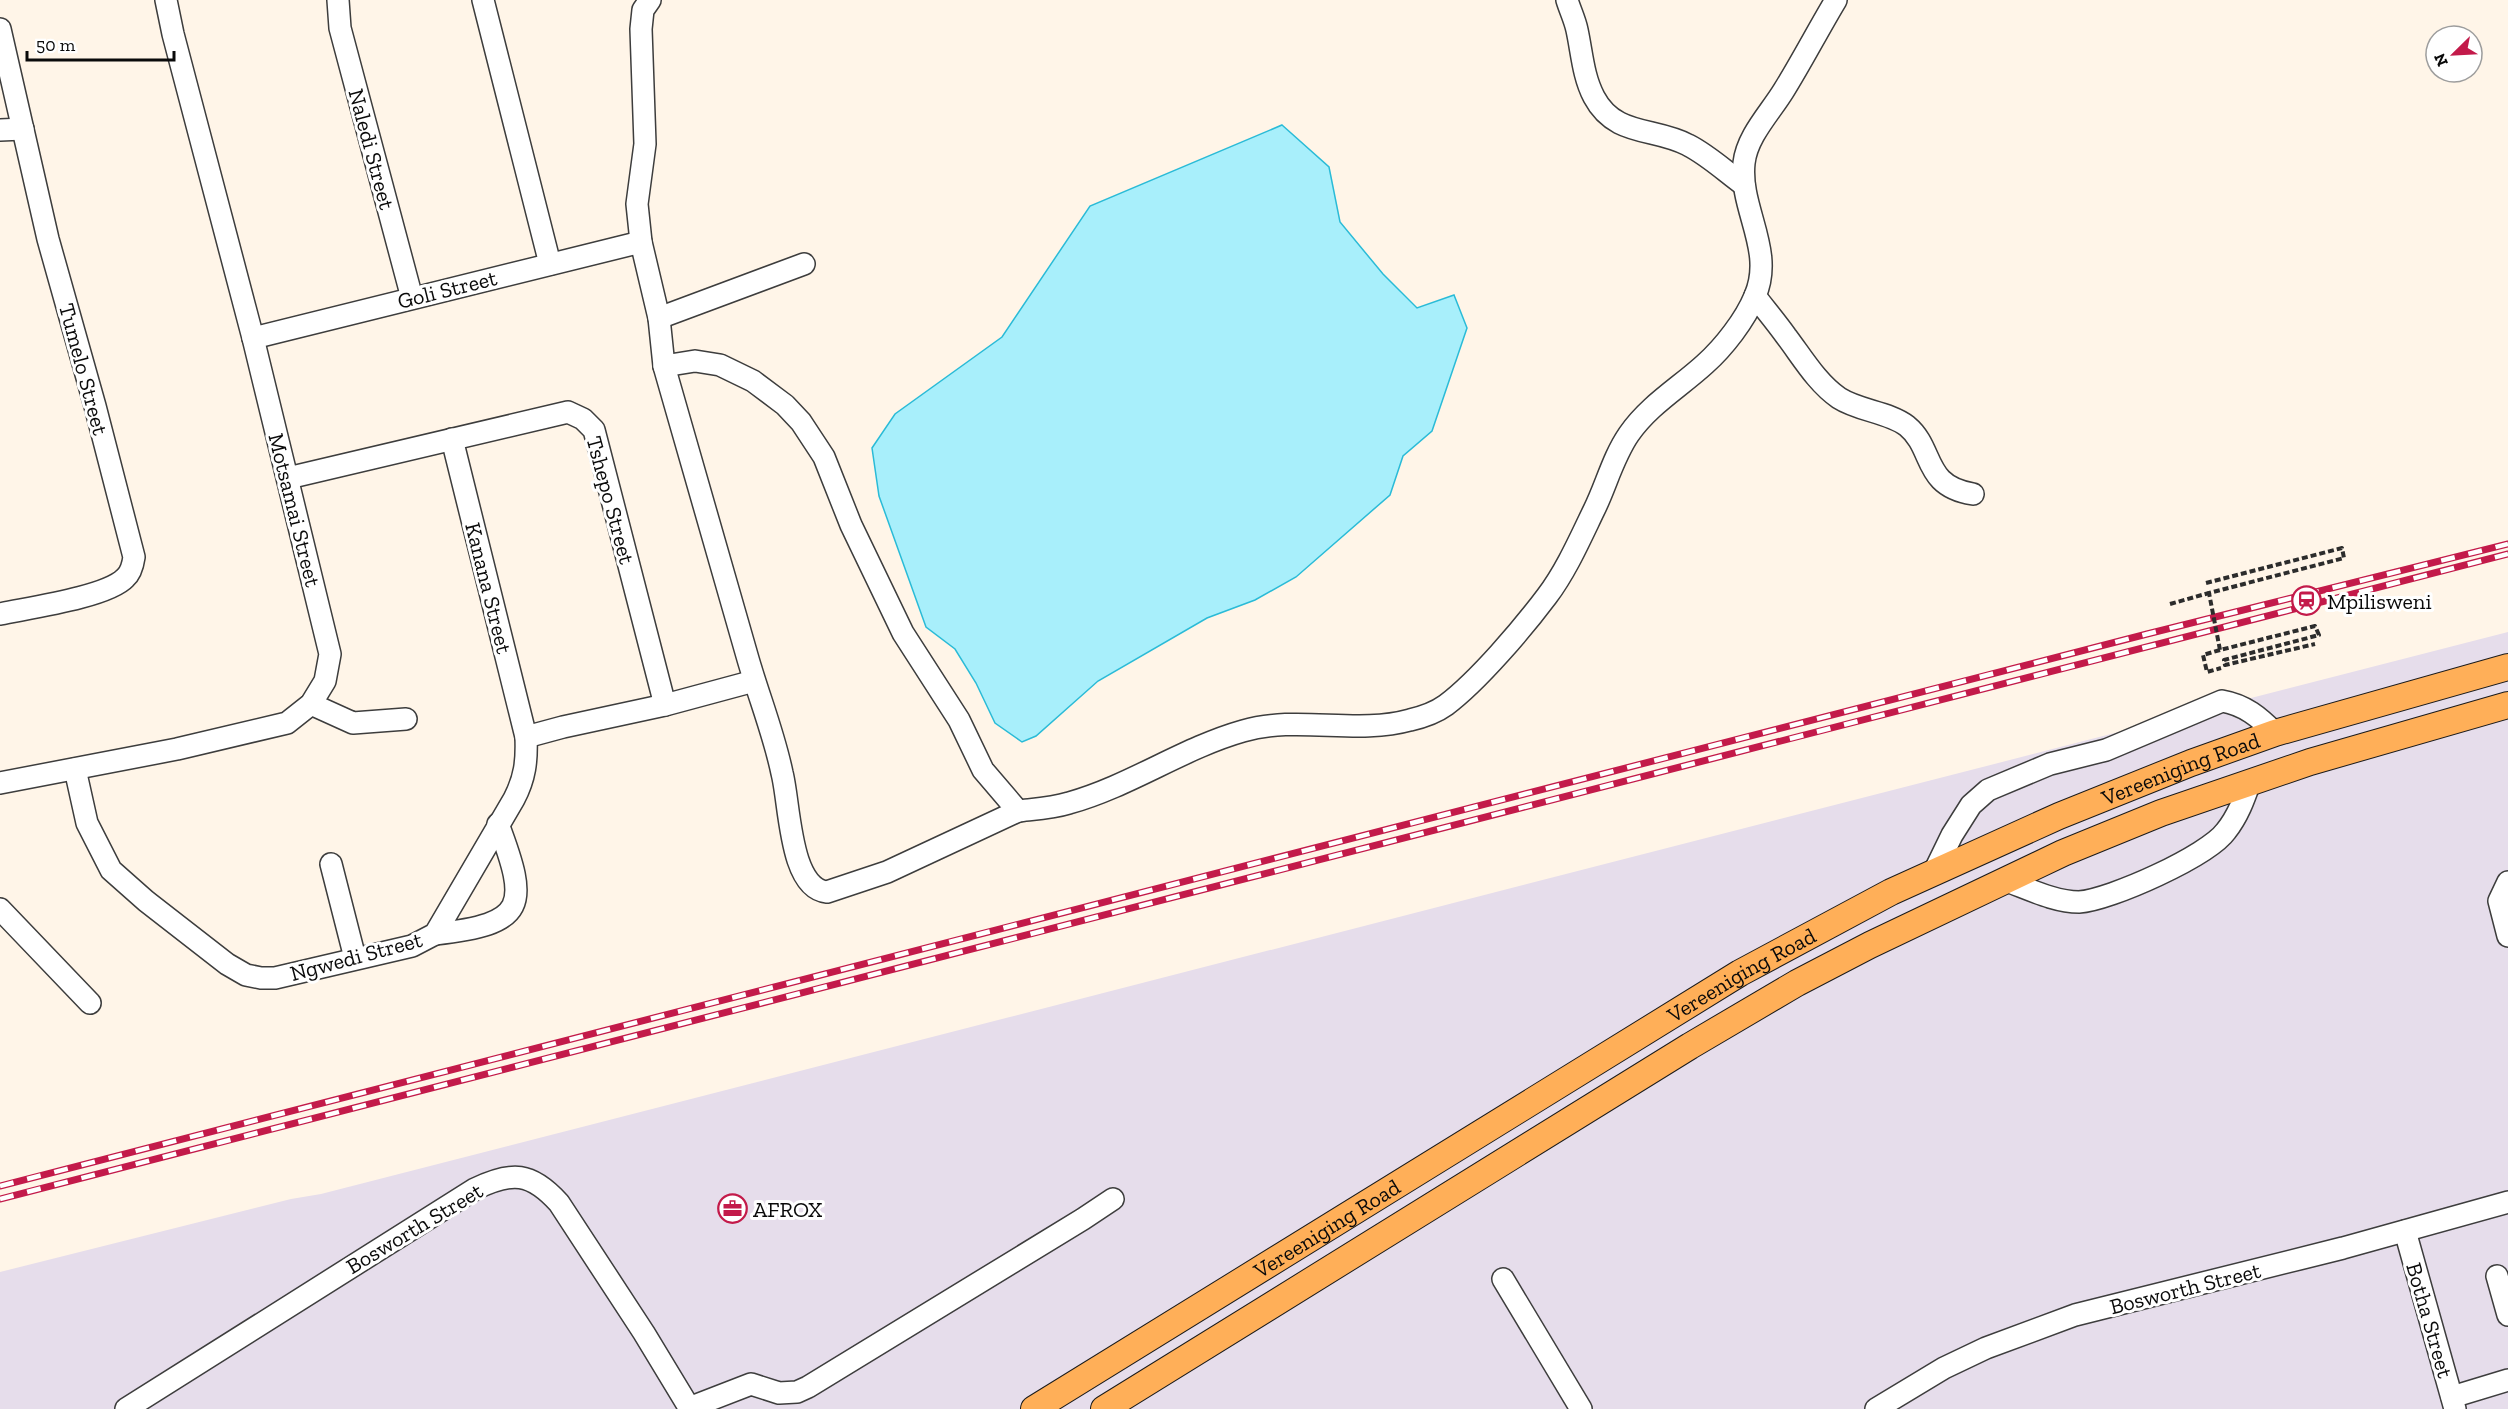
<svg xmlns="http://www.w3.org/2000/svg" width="2508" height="1409" font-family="'Zilla Slab',serif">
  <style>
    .industrial { fill: #e6ddeb }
    .water { fill: #a8effb; stroke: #2abbd7; stroke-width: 1.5 }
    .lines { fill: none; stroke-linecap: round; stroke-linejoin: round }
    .minor-casing { stroke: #3d3d3d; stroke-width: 24 }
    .major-casing { stroke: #1b1b1b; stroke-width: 28 }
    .path { stroke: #2c2c2c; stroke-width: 4; stroke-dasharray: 6 3; stroke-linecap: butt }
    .minor { stroke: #fff; stroke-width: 21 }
    .major { stroke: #ffaf58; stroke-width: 26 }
    .rail-casing { stroke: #c31a4a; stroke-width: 7 }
    .rail { stroke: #fff; stroke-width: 4.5; stroke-dasharray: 14; stroke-linecap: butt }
    .path-bridge { stroke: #2c2c2c; stroke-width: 4; stroke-dasharray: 6 3; stroke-linecap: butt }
    .labels { text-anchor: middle; stroke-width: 6; stroke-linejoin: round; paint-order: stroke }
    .street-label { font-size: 22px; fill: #0a0a0a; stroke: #fff }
    .poi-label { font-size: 22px; fill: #0a0a0a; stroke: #fff; text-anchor: start }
  </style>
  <rect width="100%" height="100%" fill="#fff5e8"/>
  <path class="industrial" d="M2508 632V1409H0V1272L291 1199 321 1194Z"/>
  <path class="water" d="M1282 125 1329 167 1340 222 1383 274 1417 308 1454 295 1467 328 1432 431 1403 456 1390 495 1296 577 1255 600 1207 618 1098 681 1036 736 1022 742 995 723 976 683 955 649 926 627 879 496 872 448 895 414 1002 337 1090 206Z"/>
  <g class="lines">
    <defs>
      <g id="minor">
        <path d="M338 0 340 28 412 298"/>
        <path d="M483 0 550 264"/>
        <path d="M650 0 643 10 641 29 645 144 637 204 641 242 659 318 664 366C692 464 720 562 748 659 759 697 774 734 782 773 790 803 789 888 827 892L887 872 1018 811"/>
        <path d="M1567 0C1570 10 1575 20 1577 30 1582 53 1583 76 1594 97 1615 137 1654 127 1688 145 1708 155 1726 172 1744 185"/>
        <path d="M0 29 48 239 95 406 134 557C133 564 131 573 125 578 107 597 28 608 0 614"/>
        <path d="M0 130 23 129"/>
        <path d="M1755 296C1765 309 1776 322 1786 336 1802 357 1817 383 1839 398 1859 411 1889 412 1907 426 1935 449 1922 486 1973 494"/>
        <path d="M659 318 804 264"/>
        <path d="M253 338 641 242"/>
        <path d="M664 366 695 361 720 365 753 381 785 405 801 422 824 457 851 525 903 633 959 720 983 770 1018 811C1035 809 1053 808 1069 803 1130 786 1183 748 1243 731 1298 715 1356 735 1410 720 1423 717 1435 713 1446 705 1478 681 1523 628 1547 596 1566 571 1580 539 1594 510 1606 486 1613 457 1629 434 1649 405 1680 387 1705 364 1724 347 1745 320 1755 296 1775 250 1739 209 1744 163 1747 136 1770 113 1784 90 1802 61 1818 30 1836 0"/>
        <path d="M288 478 568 412 583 419 594 430 665 705"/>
        <path d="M311 704 353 723 406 719"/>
        <path d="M526 737 563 727 665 705 754 681"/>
        <path d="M75 769 87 823 111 870 146 901 227 964 246 975 261 978H275L412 946 435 934 514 799C525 778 527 761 526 737L452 439"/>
        <path d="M0 783 177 749 287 723 311 704 325 681 330 654 253 338 173 34 166 0"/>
        <path d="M331 864 355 958"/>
        <path d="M1934 872 1952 835 1971 805 1988 790 2050 764 2106 750 2222 701C2245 705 2259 717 2275 733"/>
        <path d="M2004 880C2027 888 2054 902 2079 902 2110 900 2208 856 2226 831 2238 816 2244 799 2250 782"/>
        <path d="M2508 882 2499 901 2508 936"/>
        <path d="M0 909 90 1003"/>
        <path d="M435 934C527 924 529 906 498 824"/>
        <path d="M2405 1231 2455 1409"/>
        <path d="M2497 1276 2508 1315"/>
        <path d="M1503 1279 1581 1409"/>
        <path d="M2452 1397 2508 1380"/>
        <path d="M689 1408 751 1384 779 1393 797 1392 808 1387 1083 1219 1113 1199"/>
        <path d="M126 1409 475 1189C512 1171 531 1172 559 1203L644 1333 690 1409"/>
        <path d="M1876 1409 1944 1368 1986 1348 2075 1315 2343 1248 2508 1202"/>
      </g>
      <g id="major">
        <path id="s1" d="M1034 1409 1740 973 1891 892 2059 816 2191 763 2275 733 2508 667"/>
        <path d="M1104 1409 1690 1046 1797 983 1870 945 2063 853 2161 813 2310 762 2508 705"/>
      </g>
    </defs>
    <use href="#minor" class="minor-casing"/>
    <use href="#major" class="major-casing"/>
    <g class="path">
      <path d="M2170 604 2209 593"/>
      <path d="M2220 650 2203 655 2207 672 2221 668"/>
    </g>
    <use href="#minor" class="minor"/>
    <use href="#major" class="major"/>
    <defs>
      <g id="rail">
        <path d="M0 1186 2147 634 2508 544"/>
        <path d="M0 1199 2508 554"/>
      </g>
    </defs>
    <use href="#rail" class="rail-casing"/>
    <use href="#rail" class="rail"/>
    <path class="path-bridge" d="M2206 583 2342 548 2344 558 2209 593 2220 650 2315 626 2319 635 2224 660 2225 665 2315 644"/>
  </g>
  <defs>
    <symbol id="station-ring" viewBox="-11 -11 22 22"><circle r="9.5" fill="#fff" stroke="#c31a4a" stroke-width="1.5"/><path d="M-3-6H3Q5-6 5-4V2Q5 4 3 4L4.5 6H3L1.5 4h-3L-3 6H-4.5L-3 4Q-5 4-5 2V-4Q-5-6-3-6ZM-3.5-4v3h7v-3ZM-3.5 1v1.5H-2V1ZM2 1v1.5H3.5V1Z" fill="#c31a4a"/></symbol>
    <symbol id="office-ring" viewBox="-11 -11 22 22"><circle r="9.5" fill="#fff" stroke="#c31a4a" stroke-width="1.5"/><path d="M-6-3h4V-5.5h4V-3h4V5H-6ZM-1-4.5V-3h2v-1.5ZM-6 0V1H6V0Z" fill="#c31a4a"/></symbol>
  </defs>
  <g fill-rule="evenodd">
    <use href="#station-ring" x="2290" y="584" width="33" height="33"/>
    <use href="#office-ring" x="716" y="1192" width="33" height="33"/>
  </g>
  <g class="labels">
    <g class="street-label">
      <text transform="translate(372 149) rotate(75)" y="8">Naledi Street</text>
      <text transform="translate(447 289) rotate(-14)" y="8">Goli Street</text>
      <text transform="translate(84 369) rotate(75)" y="8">Tumelo Street</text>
      <text transform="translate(611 500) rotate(75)" y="8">Tshepo Street</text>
      <text transform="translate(295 510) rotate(76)" y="8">Motsamai Street</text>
      <text transform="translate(489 588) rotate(76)" y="8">Kanana Street</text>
      <text dy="8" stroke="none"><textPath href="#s1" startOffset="1316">Vereeniging Road</textPath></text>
      <text transform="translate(356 956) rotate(-15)" y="8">Ngwedi Street</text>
      <text dy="8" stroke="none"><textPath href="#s1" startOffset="830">Vereeniging Road</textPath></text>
      <text transform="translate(414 1228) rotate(-31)" y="8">Bosworth Street</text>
      <text dy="8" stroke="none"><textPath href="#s1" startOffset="344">Vereeniging Road</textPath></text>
      <text transform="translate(2185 1288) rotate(-14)" y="8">Bosworth Street</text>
      <text transform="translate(2430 1320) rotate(74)" y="8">Botha Street</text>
    </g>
    <g class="poi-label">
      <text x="2327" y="609">Mpilisweni</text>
      <text x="753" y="1217">AFROX</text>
    </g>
  </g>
  <g transform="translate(2454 54) rotate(246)"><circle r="28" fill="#ffffff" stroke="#9d9d9d" stroke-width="1.5"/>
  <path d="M0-4.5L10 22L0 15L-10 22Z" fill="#c31a4a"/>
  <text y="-9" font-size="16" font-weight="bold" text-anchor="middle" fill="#0a0a0a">N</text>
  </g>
  <path d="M27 51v9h147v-9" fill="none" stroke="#0a0a0a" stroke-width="3"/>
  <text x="36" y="51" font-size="18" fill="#0a0a0a" stroke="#ffffff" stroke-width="4.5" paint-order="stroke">50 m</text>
</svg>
